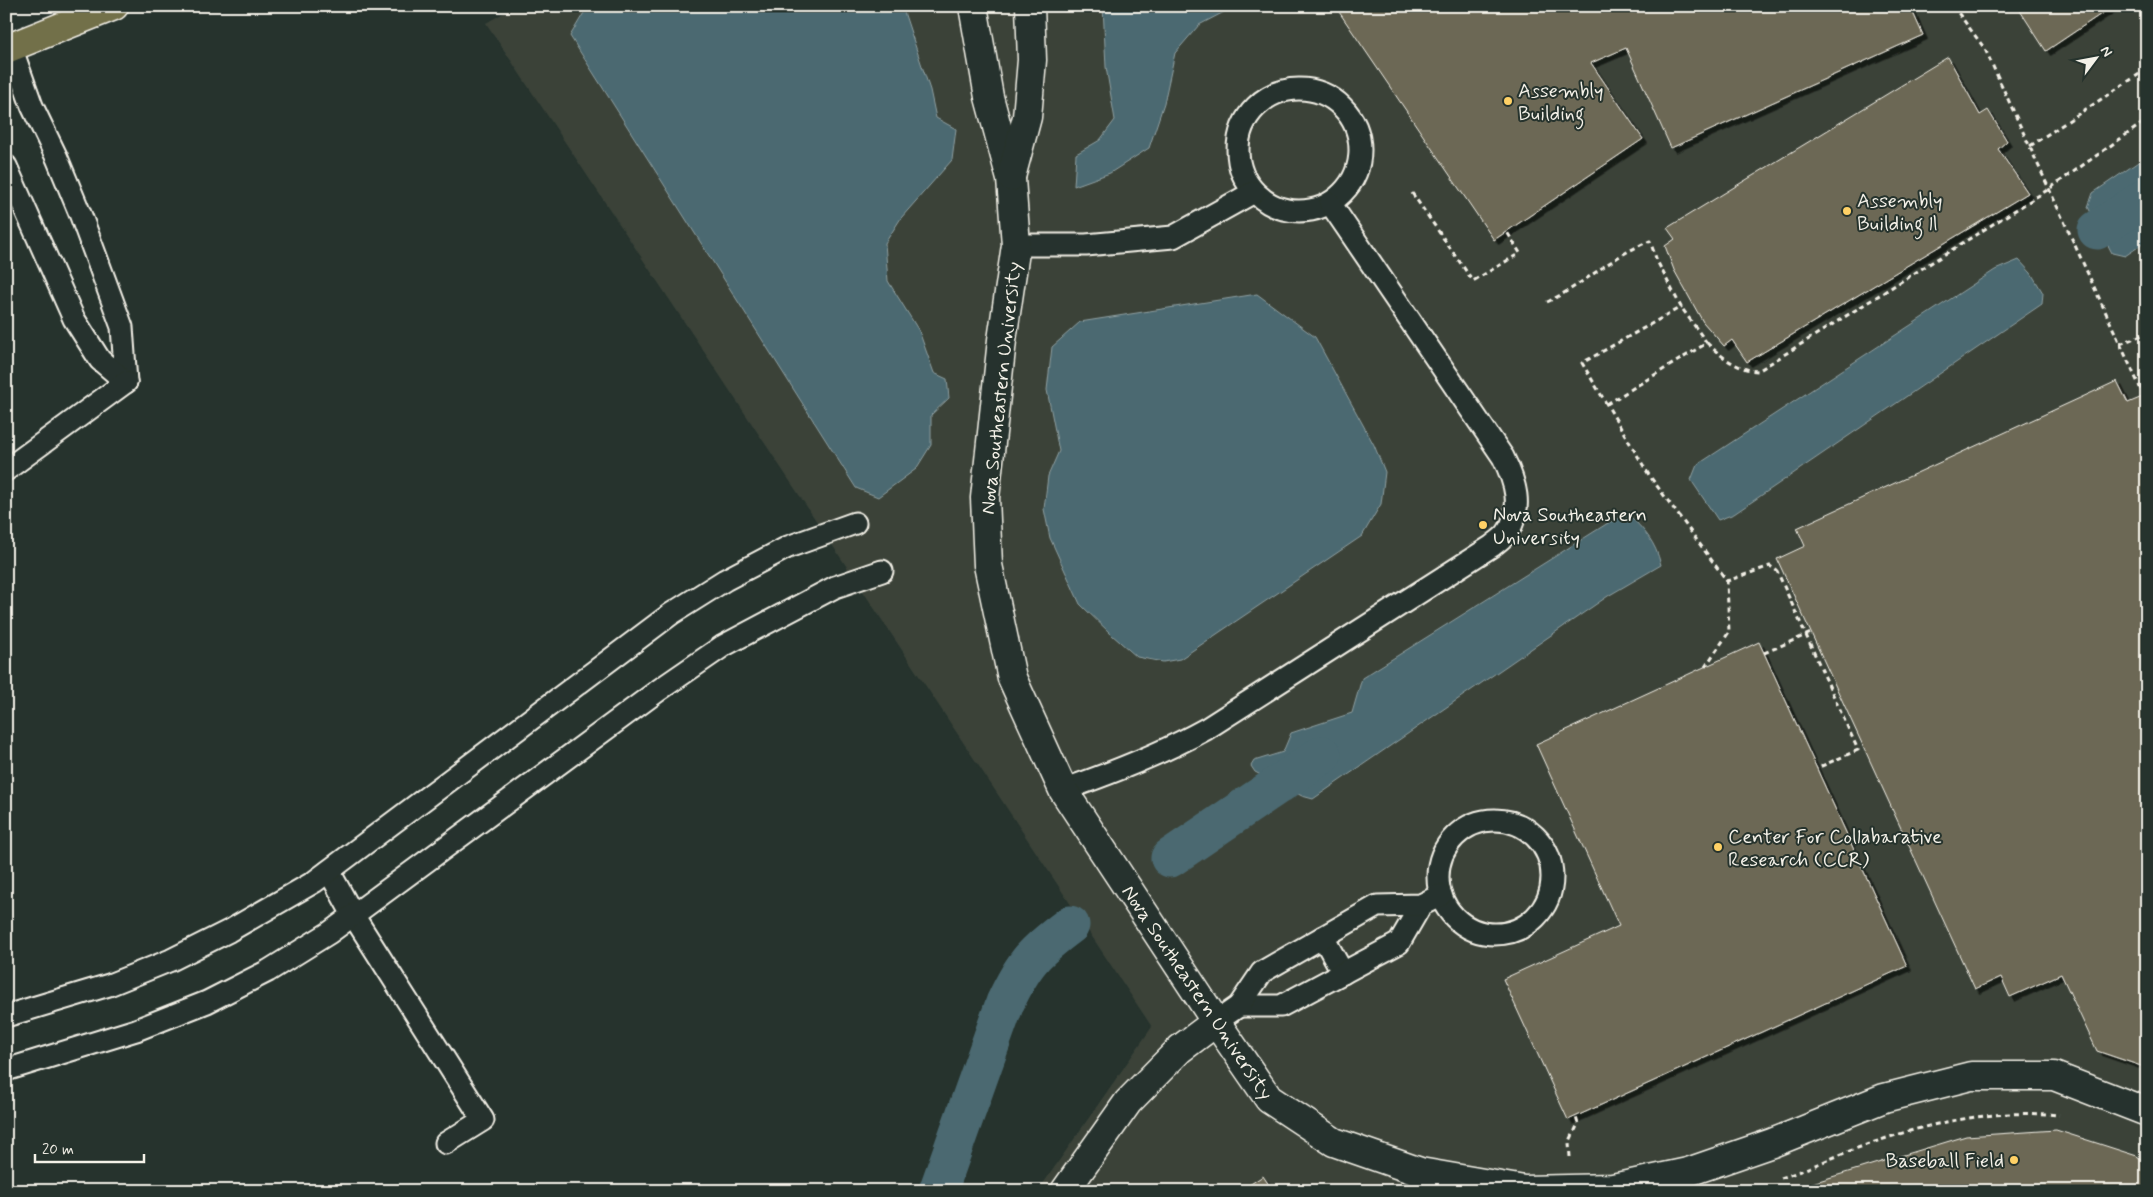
<svg xmlns="http://www.w3.org/2000/svg" width="2153" height="1197" font-family="Mynerve,sans-serif">
  <style>
    .built { fill: #3b4339 }
    .water { fill: #4b6971; stroke: #8f9fa1 }
    .lines { fill: none; stroke-linecap: round; stroke-linejoin: round }
    .canal { stroke: #4b6971; stroke-width: 39 }
    .building { fill: #6c6855; stroke: #f4f1e8; filter: url(#shadow) }
    .lane-casing { stroke: #f4f1e8; stroke-width: 25 }
    .street-casing { stroke: #f4f1e8; stroke-width: 31 }
    .primary-casing { stroke: #f4f1e8; stroke-width: 31 }
    .path { stroke: #f4f1e8; stroke-width: 3; stroke-dasharray: 5 4; stroke-linecap: butt }
    .lane { stroke: #26332d; stroke-width: 21 }
    .street { stroke: #26332d; stroke-width: 28 }
    .primary { stroke: #726f4a; stroke-width: 28 }
    .poi-dot { fill: #ffd166; stroke: #26332d; stroke-width: 2 }
    .labels { text-anchor: middle; stroke-width: 4; stroke-linejoin: round; paint-order: stroke }
    .poi-label { font-size: 20px; fill: #f4f1e8; stroke: #26332d; text-anchor: start }
    .street-label { font-size: 20px; fill: #f4f1e8; stroke: #26332d }
  </style>
  <defs>
    <filter id="shadow"><feDropShadow dx="4.5" dy="4.5" stdDeviation="0" flood-color="#0009"/></filter>
  </defs>
  <rect width="100%" height="100%" fill="#26332d"/>
  <filter id="ink" filterUnits="userSpaceOnUse"><feTurbulence type="fractalNoise" baseFrequency=".02" numOctaves="2"/><feDisplacementMap in="SourceGraphic" scale="10" xChannelSelector="R" yChannelSelector="G"/><feConvolveMatrix kernelMatrix="1 2 1 2 8 2 1 2 1" color-interpolation-filters="sRGB"/></filter>
  <g filter="url(#ink)">
    <path class="built" d="M516 6H2147V1191H1038L1152 1027 486 23Z"/>
    <g class="water">
      <path d="M588 6H902L930 90 936 118 956 129 952 160 901 218 885 243 888 281 919 331 934 373 947 379 949 398 931 415V445L916 469 878 497 856 488 570 36Z"/>
      <path d="M1103 6H1225L1224 12 1199 25 1175 53 1164 103 1149 148 1110 173 1074 186 1076 154 1100 140 1115 120 1106 67Z"/>
      <path d="M2147 156V241L2125 256 2112 253 2088 207 2093 193Z"/>
      <path d="M2019 260 2031 273 2043 293 2042 304 1734 514 1718 520 1691 480 1697 465 1995 270Z"/>
      <path d="M1257 294 1315 337 1374 445 1385 472 1381 504 1362 536 1180 659 1163 662 1137 657 1112 635 1080 604 1050 538 1044 509 1048 476 1059 451 1047 390 1052 347 1080 322Z"/>
      <path d="M1628 514C1645 531 1655 541 1661 565L1608 596 1313 799 1302 796 1255 772 1251 766 1254 761 1283 752 1291 733 1352 713 1362 678 1608 523Z"/>
    </g>
    <g class="lines">
      <g class="canal">
        <path d="M2097 230 2147 197"/>
        <path d="M1170 858 1322 755"/>
        <path d="M938 1191 1005 1003C1024 962 1034 952 1070 925"/>
      </g>
    </g>
    <g class="building">
      <path d="M1335 6H1910L1923 35 1671 148 1626 48 1591 63 1643 139 1494 240Z"/>
      <path d="M2017 6H2113L2046 51Z"/>
      <path d="M1948 57 1980 115 1988 110 2007 141 1998 149 2028 193 1747 362 1732 340 1724 346 1703 322 1674 270 1665 246 1675 239 1667 228Z"/>
      <path d="M2117 381 2128 403 2147 395V1068L2097 1051 2061 974 2010 997 2001 977 1975 989 1777 559 1805 546 1797 528Z"/>
      <path d="M1759 642 1907 966 1568 1120 1503 979 1619 926 1536 744Z"/>
      <path d="M2056 1130 2137 1156 2147 1164V1191H1786L1966 1136Z"/>
      <path d="M1263 1176 1273 1191H1240Z"/>
    </g>
    <g class="lines">
      <defs>
        <g id="lane">
          <path d="M11 47 32 106 57 158 81 216 122 327 126 382"/>
          <circle cx="1299" cy="150" r="61"/>
          <path d="M6 166 74 319 100 360 126 382"/>
          <path d="M1016 245H1086L1173 237 1254 192"/>
          <path d="M6 470 126 382"/>
          <path d="M1063 790C1112 773 1161 754 1206 729L1492 546C1497 542 1503 538 1507 533 1524 508 1515 481 1503 457L1330 203"/>
          <circle cx="1495" cy="877" r="57"/>
          <path d="M329 871 353 915 483 1120 446 1143"/>
          <path d="M1323 937 1343 973"/>
          <path d="M1239 1006H1281L1399 943 1421 905"/>
          <path d="M6 1016 109 985 171 960 229 931 314 882 671 614 725 580 788 547 855 523"/>
          <path d="M1216 1022 1239 1006 1262 972 1377 906 1421 905 1441 895"/>
          <path d="M6 1070 136 1030 207 1002 268 971 329 933 659 690 723 646 835 587 882 571"/>
        </g>
        <g id="street">
          <path d="M973 6 989 97 1011 179 1016 245 1002 340 985 498 988 565 1012 678 1063 790 1216 1022 1269 1099 1334 1142 1420 1172 1524 1190 1613 1188 1688 1172 1772 1143 1884 1098 1971 1076H2054L2147 1112"/>
          <path d="M1011 177 1027 117 1032 60 1030 6"/>
          <path d="M1065 1191 1128 1102 1180 1049 1216 1022"/>
        </g>
        <path id="primary" d="M6 49 114 6"/>
      </defs>
      <use href="#lane" class="lane-casing"/>
      <use href="#street" class="street-casing"/>
      <use href="#primary" class="primary-casing"/>
      <g class="path">
        <path d="M1953 6 1985 49 2144 396"/>
        <path d="M2030 146 2147 69"/>
        <path d="M1412 193 1473 281 1520 253 1507 232"/>
        <path d="M1547 302C1585 284 1610 257 1650 241L1657 261 1681 307 1582 363 1649 475 1727 581 1770 566 1777 571 1858 750 1817 768"/>
        <path d="M1707 343C1721 356 1737 370 1758 371L2049 189 2147 120"/>
        <path d="M2120 344 2147 333"/>
        <path d="M1607 404 1707 343 1681 307"/>
        <path d="M1764 653 1811 633"/>
        <path d="M1705 667 1729 632 1727 581"/>
        <path d="M1570 1157 1569 1143 1578 1124 1576 1117"/>
        <path d="M1781 1178C1811 1168 1839 1154 1869 1144 1931 1122 1994 1109 2059 1115"/>
      </g>
      <use href="#lane" class="lane"/>
      <use href="#street" class="street"/>
      <use href="#primary" class="primary"/>
    </g>
  </g>
  <g class="poi-dot">
    <circle cx="1508" cy="101" r="5"/>
    <circle cx="1847" cy="211" r="5"/>
    <circle cx="1483" cy="525" r="5"/>
    <circle cx="1718" cy="847" r="5"/>
    <circle cx="2014" cy="1160" r="5"/>
  </g>
  <g class="labels">
    <g class="poi-label">
      <text x="1518" y="97">Assembly<tspan x="1518" dy="23">Building</tspan></text>
      <text x="1857" y="207">Assembly<tspan x="1857" dy="23">Building ll</tspan></text>
      <text x="1493" y="521">Nova Southeastern<tspan x="1493" dy="23">University</tspan></text>
      <text x="1728" y="843">Center For Collabarative<tspan x="1728" dy="23">Research (CCR)</tspan></text>
      <text x="2004" y="1167" text-anchor="end">Baseball Field</text>
    </g>
    <g class="street-label">
      <text transform="translate(1000 388) rotate(-84)" y="7">Nova Southeastern University</text>
      <text transform="translate(1198 992) rotate(56)" y="7">Nova Southeastern University</text>
    </g>
  </g>
  <rect width="2153" height="1197" fill="none" stroke="#26332d" stroke-width="25"/>
  <rect x="12" y="12" width="2128" height="1172" fill="none" stroke="#f4f1e8" stroke-width="2" filter="url(#ink)"/>
  <g transform="translate(2096 58) rotate(58)" stroke="#26332d" stroke-width="4" paint-order="stroke">
  <path d="M0-4L9 19L0 12L-9 19Z" fill="#f4f1e8"/>
  <text y="-8" font-size="14" font-weight="bold" text-anchor="middle" fill="#f4f1e8">N</text>
  </g>
  <path d="M35 1154v8h109v-8" fill="none" stroke="#f4f1e8" stroke-width="2.5"/>
  <text x="42" y="1154" font-size="15" fill="#f4f1e8" stroke="#26332d" stroke-width="4" paint-order="stroke">20 m</text>
</svg>
